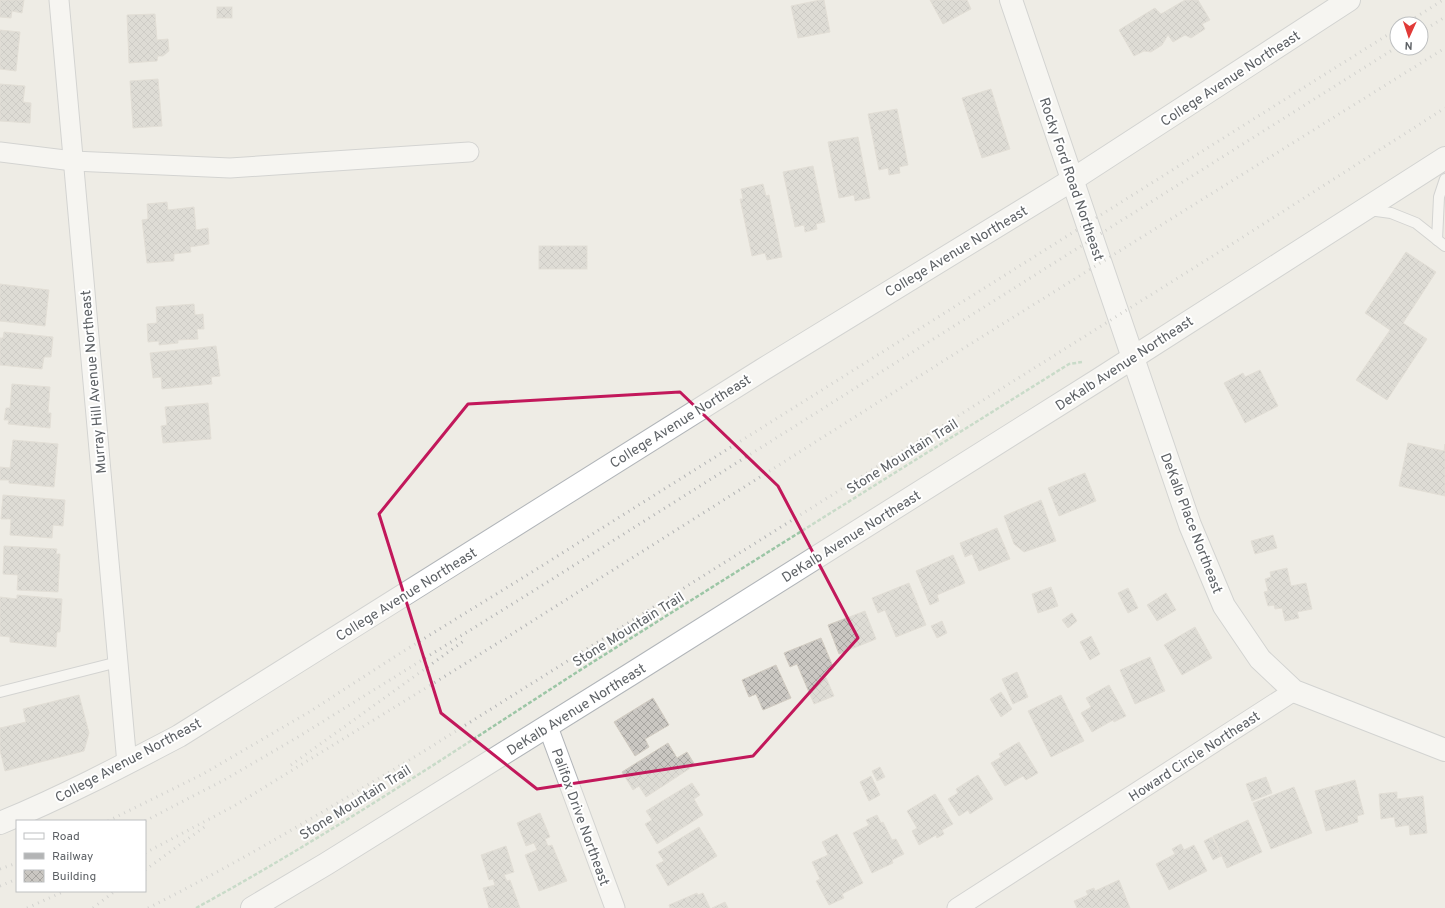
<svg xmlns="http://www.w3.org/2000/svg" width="1445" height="908" font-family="Overpass,sans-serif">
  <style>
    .building { fill: url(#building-cross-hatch); stroke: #d3cdc3 }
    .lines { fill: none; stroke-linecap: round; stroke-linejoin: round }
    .lane-casing { stroke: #b2b5b9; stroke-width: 12 }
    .street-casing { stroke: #b2b5b9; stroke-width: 21 }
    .secondary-casing { stroke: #b1b5b9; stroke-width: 24 }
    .path { stroke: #9cc6a6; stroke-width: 2.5; stroke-dasharray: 4 2; stroke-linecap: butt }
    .lane { stroke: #fff; stroke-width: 10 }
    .street { stroke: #fff; stroke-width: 19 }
    .secondary { stroke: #fff; stroke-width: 22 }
    .rail { stroke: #b3b4b5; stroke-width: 3; stroke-dasharray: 1 5; stroke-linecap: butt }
    .marked { fill: none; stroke: #c2185b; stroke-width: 3; stroke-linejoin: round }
    .labels { text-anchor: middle; stroke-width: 4; stroke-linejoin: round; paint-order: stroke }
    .street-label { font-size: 14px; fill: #5d6165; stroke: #fff }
  </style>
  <defs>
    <pattern id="building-cross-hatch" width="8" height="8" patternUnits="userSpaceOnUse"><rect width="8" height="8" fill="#cac7c2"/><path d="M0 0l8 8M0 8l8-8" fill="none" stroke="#a7a5a1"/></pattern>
  </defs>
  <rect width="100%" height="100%" fill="#eeece5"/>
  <g class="building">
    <path d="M0 0H24L22 13 12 11 11 18 0 17Z"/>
    <path d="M820 0H824L830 32 798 38 791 6Z"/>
    <path d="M930 0H967L971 9 943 24Z"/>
    <path d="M1185 0H1198L1210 20 1202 24 1205 29 1191 38 1185 35 1173 42 1168 35 1162 45 1151 52 1144 51 1134 56 1119 30 1155 8 1161 14Z"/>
    <rect x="217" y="7" width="15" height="11"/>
    <path d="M155 14 157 40 168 39 169 51 163 56H158L157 61 129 63 127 15Z"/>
    <path d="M0 30 20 32 16 71 0 69Z"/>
    <path d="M158 79 162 126 133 128 130 81Z"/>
    <path d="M0 84 25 86 23 102 31 103 30 123 0 121Z"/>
    <path d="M991 89 1010 149 982 158 962 98Z"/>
    <path d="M897 109 908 165 899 167 900 173 889 175 888 168 879 170 868 114Z"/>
    <path d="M858 137 870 198 855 201 854 195 839 198 828 142Z"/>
    <path d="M813 166 825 222 816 224 817 229 805 232 804 225 795 227 783 172Z"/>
    <path d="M763 184 766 196 769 195 782 257 767 260 765 253 752 256 740 199H743L741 189Z"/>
    <path d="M167 202 168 210 194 207 196 230 208 228 209 244 190 247 191 252 174 254V261L147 263 142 220 148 219 147 204Z"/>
    <rect x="539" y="246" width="48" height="23"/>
    <path d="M1406 252 1436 272 1403 323 1427 339 1387 400 1356 380 1390 330 1365 313Z"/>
    <path d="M0 284 49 290 45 326 0 321Z"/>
    <path d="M194 304 195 315 203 314 204 329H197L198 339 178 340V343L159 345V341L148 342 147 324 157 323 156 307Z"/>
    <path d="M4 332 53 337 51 357H44L42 369 0 365V338H3Z"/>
    <path d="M216 346 220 376 211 377 212 384 162 389 161 377 153 378 150 353Z"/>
    <path d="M1260 370 1278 406 1245 423 1224 383 1243 373 1245 377Z"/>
    <path d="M12 384 50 387 48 413H51L50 428 8 424 9 420H4L6 408H10Z"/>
    <path d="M208 403 211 439 163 443 161 426 167 425 165 407Z"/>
    <path d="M13 440 58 444 54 487 9 483V480H0V467L10 468Z"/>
    <path d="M1408 443 1444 451 1445 444V496L1399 486Z"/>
    <path d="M1085 473 1096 501 1059 516 1048 488Z"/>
    <path d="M3 495 65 500 63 526 53 525 52 538 10 535 11 519H1Z"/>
    <path d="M1041 500 1056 541 1024 552 1014 544 1004 516Z"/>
    <path d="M997 528 1010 559 979 571 972 554 965 557 960 543Z"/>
    <path d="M1273 535 1277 548 1255 554 1251 541Z"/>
    <path d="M4 546 57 549 56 554H60L58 592 17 590 18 575 3 574Z"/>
    <path d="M953 555 965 583 937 595 939 601 930 605 916 571Z"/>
    <path d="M1287 568 1291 586 1306 583 1312 609 1297 612 1299 618 1285 621 1282 608 1275 609 1274 605 1268 606 1264 592 1268 591 1265 579 1271 577 1270 572Z"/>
    <path d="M909 583 926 625 896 637 885 610 878 613 872 598Z"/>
    <path d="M1051 587 1058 606 1038 613 1032 594Z"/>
    <path d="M1128 588 1138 608 1128 613 1118 593Z"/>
    <path d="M1166 593 1176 610 1157 621 1147 605Z"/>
    <path d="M17 595 62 599 60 632H57L56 647 10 642V637L0 636V597L17 599Z"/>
    <path d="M865 611 876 639 839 654 828 625Z"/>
    <path d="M1072 613 1077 621 1068 628 1062 620Z"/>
    <path d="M942 621 947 633 937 638 931 626Z"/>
    <path d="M1195 627 1212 658 1182 675 1164 645Z"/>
    <path d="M1091 636 1100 654 1090 660 1080 642Z"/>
    <path d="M821 638 834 669 824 673 834 696 814 704 797 664 790 667 784 653Z"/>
    <path d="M1150 657 1165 691 1135 704 1120 670Z"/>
    <path d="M776 665 791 698 763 710 756 694 749 697 742 680Z"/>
    <path d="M1017 672 1028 697 1013 704 1002 679Z"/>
    <path d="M1109 685 1126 716 1114 722 1113 720 1092 732 1081 713 1091 707 1086 698Z"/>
    <path d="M1001 692 1012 709 1001 717 990 699Z"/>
    <path d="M79 695 89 733 84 751 5 771 0 750V728L26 722 23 709Z"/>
    <path d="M1061 695 1084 741 1051 757 1028 711Z"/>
    <path d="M653 698 669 725 645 739 649 747 635 756 614 722Z"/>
    <path d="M1019 742 1038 773 1026 780 1023 776 1005 786 991 763 1001 757 999 754Z"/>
    <path d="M668 743 677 758 687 752 695 765 646 797 639 786 633 790 622 772Z"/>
    <path d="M880 767 885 777 877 781 872 771Z"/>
    <path d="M978 775 993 799 970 814 968 810 959 816 948 799 958 793 956 789Z"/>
    <path d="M871 776 880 795 869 801 860 782Z"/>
    <path d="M1266 777 1272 793 1252 801 1246 784Z"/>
    <path d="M1355 780 1364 814 1357 816 1358 822 1326 831 1315 791Z"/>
    <path d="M692 783 700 795 694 799 703 815 657 844 645 824 652 820 646 811Z"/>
    <path d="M1294 787 1312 833 1271 849 1253 803Z"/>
    <path d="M1397 792V799L1423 796 1427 833 1410 835 1409 825 1396 827 1394 817 1381 819 1379 794Z"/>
    <path d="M935 794 953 824 942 830 944 834 937 838 936 835 919 845 912 831 917 828 907 811Z"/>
    <path d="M540 813 550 837 545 839 548 846 552 845 567 881 539 891 525 855 537 850 534 843 526 846 517 823Z"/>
    <path d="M877 815 881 823 883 822 892 840 896 839 904 854 892 860 893 863 872 873 853 833 869 825 866 820Z"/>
    <path d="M1248 820 1262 852 1227 868 1213 836Z"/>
    <path d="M699 827 717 856 668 886 656 865 664 861 658 852Z"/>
    <path d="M837 834 863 883 842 894 844 898 829 905 816 881 820 879 812 862 828 855 822 842Z"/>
    <path d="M1212 837 1221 856 1213 860 1204 841Z"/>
    <path d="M1181 844 1184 850 1194 845 1207 871 1169 890 1156 864 1175 854 1172 849Z"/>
    <path d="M506 846 514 872 504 875 507 881 510 880 520 908H489L483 888 495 885 493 879 489 880 481 855Z"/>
    <path d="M1119 880 1130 908H1077L1074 901 1088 895 1086 891 1094 888 1095 891Z"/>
    <path d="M697 893 698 895 703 893 710 908H670L669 905Z"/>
    <path d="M725 902 728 908H712Z"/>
  </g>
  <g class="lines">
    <defs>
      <g id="lane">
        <path d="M1369 210 1391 213 1416 223 1445 246"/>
        <path d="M1437 240 1439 197 1445 179"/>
        <path d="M0 692 118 662"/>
      </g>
      <g id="street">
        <path d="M59 0 127 764"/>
        <path d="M0 152 73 161 230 168 469 152"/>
        <path d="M548 727 615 908"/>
        <path d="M957 908 1294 691"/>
      </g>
      <g id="secondary">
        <path d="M1011 0 1190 525 1224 606 1260 659 1294 691 1445 750"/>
        <path d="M0 823C61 798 120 767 179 736L762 370 1072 180 1349 0"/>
        <path d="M252 908 326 864 631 674 1098 380 1445 158"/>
      </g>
    </defs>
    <use href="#lane" class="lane-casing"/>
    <use href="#street" class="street-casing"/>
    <use href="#secondary" class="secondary-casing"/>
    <path class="path" d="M196 908C326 837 450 754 574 674 739 570 904 467 1069 364L1082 362"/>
    <use href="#lane" class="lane"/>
    <use href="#street" class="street"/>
    <use href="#secondary" class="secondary"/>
    <g class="rail">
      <path d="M1405 24 1443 0"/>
      <path d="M1421 32 1445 17"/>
      <path d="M291 765 465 640"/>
      <path d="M108 821 203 774 309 712 399 654 532 572 1397 29"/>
      <path d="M145 821 224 780 298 737 530 593 1397 47"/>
      <path d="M145 853 234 806 455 670 956 353 1445 48"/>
      <path d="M0 869 17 863"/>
      <path d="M145 870 207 825"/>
      <path d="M0 886 17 879"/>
      <path d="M27 908 65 891"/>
      <path d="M93 908 115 891"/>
      <path d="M148 908C242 861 331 807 421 753L1243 237 1445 108"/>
    </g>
  </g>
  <path d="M0 0H1445V908H0ZM680 392 778 486 858 638 753 756 537 789 441 713 379 514 468 404Z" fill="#eeece5" fill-opacity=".55" fill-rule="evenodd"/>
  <path class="marked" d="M680 392 778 486 858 638 753 756 537 789 441 713 379 514 468 404Z"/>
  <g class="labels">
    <g class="street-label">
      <text transform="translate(1230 78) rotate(-33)" y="5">College Avenue Northeast</text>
      <text transform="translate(1072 179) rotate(71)" y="5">Rocky Ford Road Northeast</text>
      <text transform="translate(956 251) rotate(-31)" y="5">College Avenue Northeast</text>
      <text transform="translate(1124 363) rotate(-33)" y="5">DeKalb Avenue Northeast</text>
      <text transform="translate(93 382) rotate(-95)" y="5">Murray Hill Avenue Northeast</text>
      <text transform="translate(680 421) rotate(-32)" y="5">College Avenue Northeast</text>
      <text transform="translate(902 456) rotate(-32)" y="5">Stone Mountain Trail</text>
      <text transform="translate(1192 523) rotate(69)" y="5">DeKalb Place Northeast</text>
      <text transform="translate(851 536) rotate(-32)" y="5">DeKalb Avenue Northeast</text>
      <text transform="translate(406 594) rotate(-32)" y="5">College Avenue Northeast</text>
      <text transform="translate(628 629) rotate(-32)" y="5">Stone Mountain Trail</text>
      <text transform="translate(576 709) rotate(-32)" y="5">DeKalb Avenue Northeast</text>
      <text transform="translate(1194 756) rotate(-33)" y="5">Howard Circle Northeast</text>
      <text transform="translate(128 760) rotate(-28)" y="5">College Avenue Northeast</text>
      <text transform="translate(355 802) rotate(-32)" y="5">Stone Mountain Trail</text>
      <text transform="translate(581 817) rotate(70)" y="5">Palifox Drive Northeast</text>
    </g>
  </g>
  <rect x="16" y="820" width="130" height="72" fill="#ffffff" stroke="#bec0c1"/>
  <rect x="24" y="833" width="20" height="6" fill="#ffffff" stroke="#bec0c1"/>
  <text x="52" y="840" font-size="12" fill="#5d6165">Road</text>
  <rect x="24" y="853" width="20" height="6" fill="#b3b4b5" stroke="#bec0c1"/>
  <text x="52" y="860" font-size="12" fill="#5d6165">Railway</text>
  <rect x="24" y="870" width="20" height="12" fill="url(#building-cross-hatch)" stroke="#bec0c1"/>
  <text x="52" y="880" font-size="12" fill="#5d6165">Building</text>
  <g transform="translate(1409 36) rotate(183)"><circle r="19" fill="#ffffff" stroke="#bec0c1"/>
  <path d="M0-3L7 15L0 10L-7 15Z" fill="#e13a38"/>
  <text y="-6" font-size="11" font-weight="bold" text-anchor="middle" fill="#5d6165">N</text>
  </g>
</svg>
